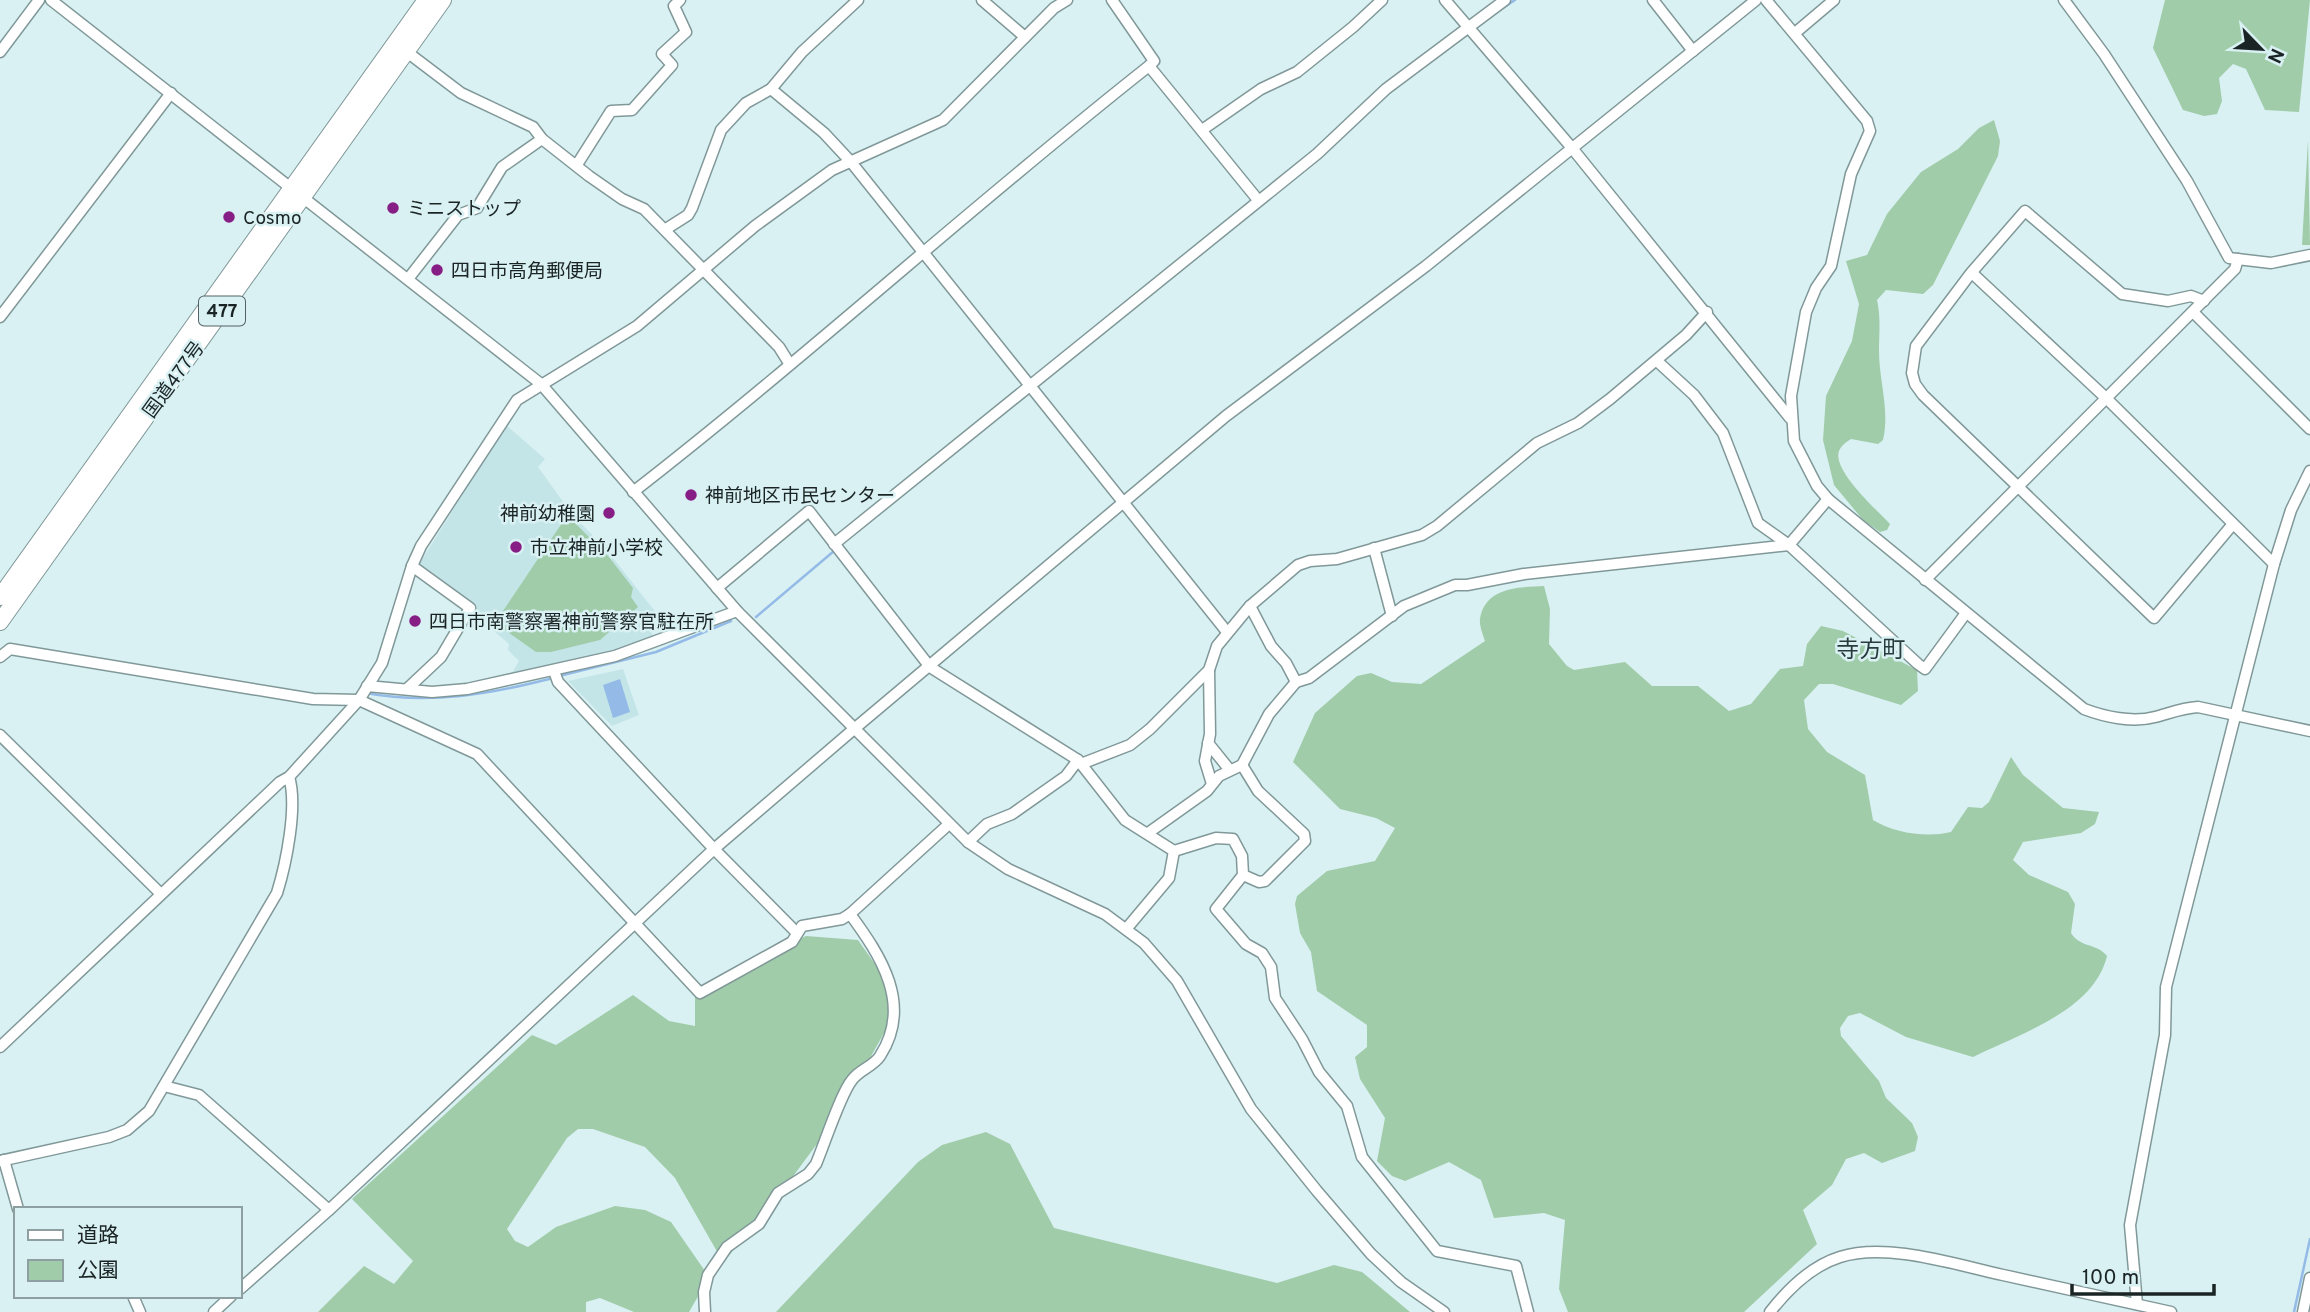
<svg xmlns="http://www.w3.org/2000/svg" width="2310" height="1312" font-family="Overpass,'Noto Sans JP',sans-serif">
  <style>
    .built { fill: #c4e5e8 }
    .green { fill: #a0cca9 }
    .water { fill: #94bbe7 }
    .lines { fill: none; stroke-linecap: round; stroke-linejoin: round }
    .stream { stroke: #94bbe7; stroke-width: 2.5 }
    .minor-casing { stroke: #819899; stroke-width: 13 }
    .highway-casing { stroke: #819899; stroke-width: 18 }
    .minor { stroke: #fff; stroke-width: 10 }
    .highway { stroke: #fff; stroke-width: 16 }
    .poi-dot { fill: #871e85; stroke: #d9f1f3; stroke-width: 2.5 }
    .labels { text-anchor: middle; stroke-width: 5; stroke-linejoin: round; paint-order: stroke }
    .shield { fill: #d9f1f3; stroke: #546263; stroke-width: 2 }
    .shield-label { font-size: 18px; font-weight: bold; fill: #1b2425 }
    .poi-label { font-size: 19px; fill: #1b2425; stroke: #d9f1f3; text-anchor: start }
    .street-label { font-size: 19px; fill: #1b2425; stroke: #d9f1f3 }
    .quarter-label { font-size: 23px; fill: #283c3e; stroke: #d9f1f3 }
  </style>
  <rect width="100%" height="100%" fill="#d9f1f3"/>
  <g class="built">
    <path d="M506 425 545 459 538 467 572 514 606 549 657 614 645 621 655 639 615 651 512 673 519 661 508 650 509 644 418 566Z"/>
    <path d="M623 669 639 715 612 726 568 681Z"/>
  </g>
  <g class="green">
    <path d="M2165 0H2310L2299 112 2265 110 2246 69 2233 64 2219 78 2222 101 2217 114 2204 116 2183 110 2153 48Z"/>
    <path d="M1994 120 2000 141 1998 156 1933 285 1923 294 1886 290 1877 300C1881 319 1879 332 1879 351 1879 381 1890 410 1883 440L1878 444 1851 439C1846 442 1841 446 1839 451 1832 470 1877 510 1890 524L1887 530 1880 532 1863 520 1834 485 1823 440 1826 396 1852 341 1859 304 1846 261 1867 255 1887 214 1921 172 1958 149 1979 128Z"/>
    <path d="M2308 140 2310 245H2302Z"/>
    <path d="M572 520 609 557 633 588 631 597 638 607 600 640 551 652H536L495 623 562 523Z"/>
    <path d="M1544 586 1550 609 1549 644 1567 666 1574 670 1625 662 1652 686H1698L1729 711 1751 704 1780 669 1803 666 1807 644 1821 626 1843 631 1917 670 1918 691 1901 705 1833 684H1819L1804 700 1808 729 1827 752 1865 775 1873 820C1894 833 1927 838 1951 832L1968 807 1982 808 1989 802 2011 757 2023 775 2063 808 2099 812 2095 824 2081 833 2023 842 2013 860 2029 875 2068 892 2075 904 2071 933C2080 948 2097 943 2107 956 2094 1011 2019 1034 1973 1057L1906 1037 1860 1013 1848 1016 1840 1028 1841 1036 1879 1081 1886 1098 1912 1123 1918 1137 1915 1151 1882 1163 1864 1153 1846 1159 1832 1185 1803 1210 1817 1244 1744 1312H1568L1559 1289 1565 1220 1544 1213 1494 1218 1481 1180 1449 1162 1405 1181 1392 1176 1377 1161 1385 1118 1360 1079 1355 1057 1367 1047V1025L1317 991 1311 952 1300 933 1295 904 1297 896 1327 871 1375 861 1395 828 1376 818 1340 809 1293 762 1315 713 1357 676 1371 673 1392 682 1421 684 1485 641C1483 635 1479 625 1480 619 1485 587 1519 587 1544 586Z"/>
    <path d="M806 936 858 940 891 987 893 1017 837 1117 765 1214 723 1262 675 1178 645 1147 593 1129H578L567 1138 507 1229 515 1241 528 1247 556 1227 615 1206 645 1210 671 1222 705 1271 704 1286 689 1312H634L600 1298 586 1302V1312H318L364 1266 394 1284 413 1261 352 1199 532 1035 556 1045 633 995 669 1021 695 1026V996L763 955Z"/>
    <path d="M986 1132 1010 1144 1054 1228 1277 1283 1334 1265 1362 1272 1410 1312H776L918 1162 942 1145Z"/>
  </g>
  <path class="water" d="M620 679 630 712 613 718 603 685Z"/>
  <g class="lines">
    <g class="stream">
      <path d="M1497 12 1515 0"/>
      <path d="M756 617 834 551"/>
      <path d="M559 676 656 652 731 621"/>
      <path d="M366 693C430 705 491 694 553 678"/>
      <path d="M2294 1312 2310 1239"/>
    </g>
    <defs>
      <g id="minor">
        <path d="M51 0 541 384 737 611 968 842 1008 869 1105 914 1144 943 1177 981 1251 1109 1317 1191 1371 1254 1401 1282 1444 1312"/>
        <path d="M982 0 1025 37"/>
        <path d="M1445 0 1572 148 1790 418"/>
        <path d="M1653 0 1693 51"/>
        <path d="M1766 0 1867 121 1870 131 1851 174 1831 266 1816 288 1806 312 1791 396 1794 441 1817 486 1828 499 2084 709C2105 717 2133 723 2155 717 2170 713 2182 708 2198 707L2310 731"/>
        <path d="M2064 0 2104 54 2187 181 2229 258 2271 263 2310 255"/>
        <path d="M1795 33 1834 0"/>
        <path d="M0 52 39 0"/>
        <path d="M407 52 461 93 533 127 542 139 589 176 622 199 644 209 779 347 789 363"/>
        <path d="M1149 66 1258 200"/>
        <path d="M771 89 824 133 851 162 1227 632"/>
        <path d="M1202 130 1261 89 1297 72 1353 27 1382 0"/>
        <path d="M578 163 611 111 632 110 672 65 662 54 686 32 674 6 680 0"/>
        <path d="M666 229 688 215 692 208 721 130 746 103 771 89 802 52 858 0"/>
        <path d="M1972 273 2106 398 2274 564"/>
        <path d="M408 279 458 215 477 208 502 167 542 139"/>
        <path d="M2204 301 2191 296 2168 301 2122 294 2025 211 1971 273 1916 346 1912 373 1915 384 1923 395 2154 618 2233 524"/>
        <path d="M2193 312 2310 429"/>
        <path d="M0 317 171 93"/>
        <path d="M1657 361 1694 395 1723 433 1758 523 1789 545 1918 664 1925 669 1966 613"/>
        <path d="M633 492C809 355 974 204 1149 66L1154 61 1112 0"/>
        <path d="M834 544 1317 154 1386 89 1505 0"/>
        <path d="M1374 548 1392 616"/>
        <path d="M1925 580 2235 269 2238 259"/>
        <path d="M717 588 809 511 930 667 1078 760 1125 820 1174 851 1216 838 1233 839 1242 856 1243 875 1216 909 1246 944 1262 953 1271 967 1275 998 1302 1039 1319 1072 1347 1106 1362 1157 1437 1251 1516 1266 1528 1312"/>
        <path d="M1250 606 1271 646 1286 663 1296 682"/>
        <path d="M0 657 10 649 313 699 359 700 477 754 700 993 792 942 802 926 842 919 850 914 949 824"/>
        <path d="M1209 670 1210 734 1205 761 1212 784"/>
        <path d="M554 671 558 682 714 849"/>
        <path d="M367 686 432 692 467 689 615 656 737 611"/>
        <path d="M407 689 441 657 470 608 412 566"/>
        <path d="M0 735 161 894"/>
        <path d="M1208 743 1229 769"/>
        <path d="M1081 764 1130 745 1150 729 1209 670 1217 646 1250 606 1298 565 1310 561 1337 559 1422 535 1437 526 1537 443 1578 423 1610 399 1686 335 1707 312"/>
        <path d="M1242 765 1258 791 1304 834 1305 841 1265 881 1259 882 1243 875"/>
        <path d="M1148 833 1207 791 1219 776 1242 765 1269 714 1296 682 1309 678 1404 606 1455 585H1467L1524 574 1789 545 1828 499"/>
        <path d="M968 842 987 824 1012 814 1066 776 1078 760"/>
        <path d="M715 850 796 932"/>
        <path d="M1127 928 1169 878 1174 851"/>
        <path d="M0 1047 280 782 289 777 359 700 382 663 412 566 421 546 517 400 637 326 755 226 832 170 943 120 1054 8 1067 0"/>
        <path d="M164 1086 199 1095 329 1210"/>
        <path d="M4 1160 18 1209"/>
        <path d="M0 1161 109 1137 127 1130 149 1111 277 893C286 864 298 806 289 777"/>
        <path d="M240 1289 329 1210 714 849 854 729 1226 416 1426 266 1756 0"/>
        <path d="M133 1296 140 1312"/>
        <path d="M2137 1304 2130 1225 2165 1035 2166 987 2274 564 2291 510 2310 471"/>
        <path d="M214 1312 231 1296"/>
        <path d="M705 1312 704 1292 708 1275 727 1247 759 1224 778 1193 808 1174 816 1164C824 1145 841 1093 852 1080 859 1070 874 1066 880 1056 913 1005 881 956 850 914"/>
        <path d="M1770 1312C1788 1289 1811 1266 1840 1257 1888 1242 1956 1265 2003 1275 2059 1287 2115 1300 2171 1312"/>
        <path d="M2303 1312 2310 1278"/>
      </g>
      <g id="highway">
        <path d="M0 597 426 0"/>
        <path d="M0 622 443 0"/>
      </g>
    </defs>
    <use href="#minor" class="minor-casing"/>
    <use href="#highway" class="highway-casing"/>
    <use href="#minor" class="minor"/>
    <use href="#highway" class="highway"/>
  </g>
  <g class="poi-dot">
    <circle cx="393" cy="208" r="7"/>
    <circle cx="229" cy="217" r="7"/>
    <circle cx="437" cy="270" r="7"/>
    <circle cx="691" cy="495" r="7"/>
    <circle cx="609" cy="513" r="7"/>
    <circle cx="516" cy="547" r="7"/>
    <circle cx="415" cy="621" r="7"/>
  </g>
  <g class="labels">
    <rect class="shield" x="199" y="296.5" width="46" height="29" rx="5"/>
    <g class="shield-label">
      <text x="222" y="317">477</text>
    </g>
    <g class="poi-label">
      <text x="407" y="215">ミニストップ</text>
      <text x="243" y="224">Cosmo</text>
      <text x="451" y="277">四日市高角郵便局</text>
      <text x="705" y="502">神前地区市民センター</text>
      <text x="595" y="520" text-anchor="end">神前幼稚園</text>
      <text x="530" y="554">市立神前小学校</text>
      <text x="429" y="628">四日市南警察署神前警察官駐在所</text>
    </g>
    <g class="street-label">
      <text transform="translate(173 379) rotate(-54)" y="7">国道477号</text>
    </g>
    <g class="quarter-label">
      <text x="1871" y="657">寺方町</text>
    </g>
  </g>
  <rect x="14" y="1207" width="228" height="91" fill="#d9f1f3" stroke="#8d9fa1" stroke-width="2"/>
  <rect x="28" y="1230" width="35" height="10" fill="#ffffff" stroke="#8d9fa1" stroke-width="2"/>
  <text x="77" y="1242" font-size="21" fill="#1b2425">道路</text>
  <rect x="28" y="1260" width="35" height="21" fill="#a0cca9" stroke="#8d9fa1" stroke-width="2"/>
  <text x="77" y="1277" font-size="21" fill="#1b2425">公園</text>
  <g transform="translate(2261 49) rotate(115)" stroke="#d9f1f3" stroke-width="5" paint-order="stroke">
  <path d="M0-5L12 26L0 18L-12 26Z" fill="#1b2425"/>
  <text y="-10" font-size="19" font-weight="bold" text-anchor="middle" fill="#1b2425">N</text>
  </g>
  <path d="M2072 1284v10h142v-10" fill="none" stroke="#1b2425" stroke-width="3.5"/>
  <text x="2082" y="1284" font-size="21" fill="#1b2425" stroke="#d9f1f3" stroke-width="5" paint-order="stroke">100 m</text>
</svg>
